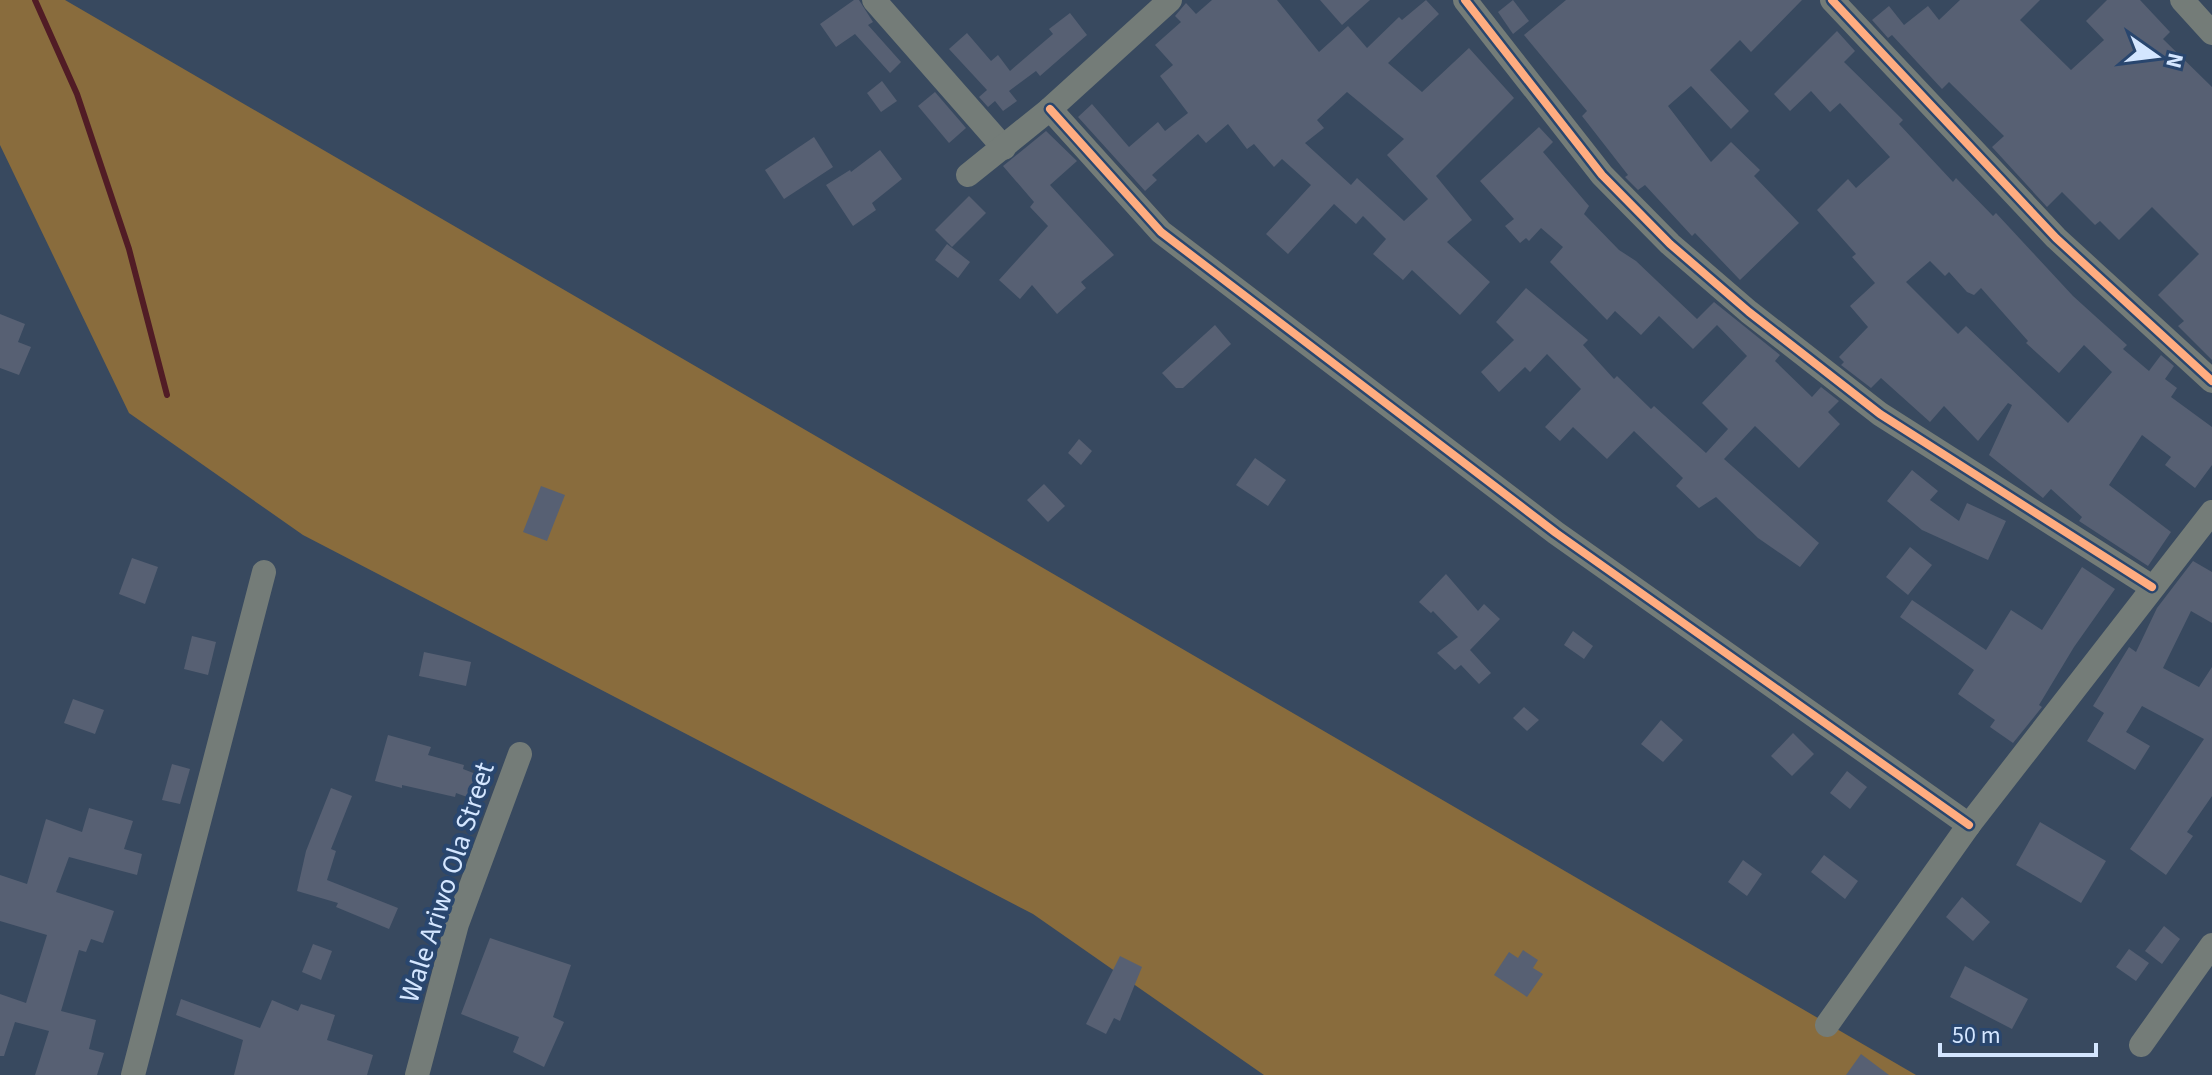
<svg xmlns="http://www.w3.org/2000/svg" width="2212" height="1075" font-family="'Source Sans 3',sans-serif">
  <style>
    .forest { fill: #896c3d }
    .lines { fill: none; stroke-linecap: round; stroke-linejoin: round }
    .stream { stroke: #511c25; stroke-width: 6 }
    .building { fill: #576073; fill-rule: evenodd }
    .minor { stroke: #747c78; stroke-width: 24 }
    .cycleway-casing { stroke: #29466e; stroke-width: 13 }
    .cycleway { stroke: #ffac80; stroke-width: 8 }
    .labels { text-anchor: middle; stroke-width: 8; stroke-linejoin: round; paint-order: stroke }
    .street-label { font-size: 28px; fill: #d4e6ff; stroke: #29466e }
  </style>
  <rect width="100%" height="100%" fill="#38495f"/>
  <path class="forest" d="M0 0H65L1916 1075H1264L1033 914 303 535 129 413 0 145Z"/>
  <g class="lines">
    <path class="stream" d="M35 0 77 94 129 249 167 395"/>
  </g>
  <g class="building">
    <path d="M854 0H859L873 22 868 25 901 62 890 73 855 34 836 47 820 24Z"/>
    <path d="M1212 0H1277L1319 52 1348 26 1367 48 1399 17 1402 20 1426 0 1439 14 1388 63 1422 92 1469 48 1514 98 1436 176 1472 220 1447 242 1490 282 1460 315 1412 270 1403 280 1373 254 1386 239 1363 216 1356 224 1334 204 1288 254 1266 234 1311 185 1282 159 1274 167 1254 144 1247 149 1228 124 1206 143 1198 134 1152 175 1157 180 1145 191 1078 117 1092 104 1129 147 1158 122 1165 131 1188 113 1160 76 1173 65 1155 45 1181 22 1175 16 1186 3 1196 14ZM1347 92 1404 139 1387 155 1428 199 1404 221 1357 178 1351 185 1305 143 1324 128 1317 120Z"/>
    <path d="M1320 0H1370L1342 25Z"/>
    <path d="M1513 0 1529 21 1513 34 1498 12Z"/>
    <path d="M1566 0H1802L1751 52 1740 40 1710 70 1749 111 1731 129 1691 86 1668 106 1711 162 1731 142 1760 170 1754 176 1799 223 1740 280 1695 233 1692 236 1645 185 1638 190 1625 177 1628 175 1582 116 1587 111 1524 35Z"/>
    <path d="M1960 0H2040L2020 20 2071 70 2104 40 2086 21 2107 0H2140L2170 32 2163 39 2212 87V360L2178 326 2184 321 2158 295 2199 254 2152 207 2119 240 2100 221 2095 225 2062 192 2047 207 1992 147 2004 136 1949 82 1942 89 1892 35 1888 38 1872 20 1889 6 1904 25 1928 6 1939 20Z"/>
    <path d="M1070 13 1087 35 1040 76 1036 71 1009 91 1017 101 1003 111 995 101 988 107 979 97 987 90 949 49 967 33 991 61 998 55 1010 71 1053 34 1049 29Z"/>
    <path d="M1837 31 1855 51 1844 62 1903 120 1899 124 1953 182 1956 178 1993 216 1996 213 2073 296 2127 345 2123 349 2149 371 2161 355 2174 366 2165 379 2177 388 2171 397 2212 427V465L2195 488 2165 465 2171 457 2142 435 2109 485 2171 532 2148 566 2079 521 2082 517 2051 489 2043 498 1989 455 2012 405 2008 403 1978 441 1944 406 1930 422 1881 378 1871 388 1841 365 1844 362 1839 357 1868 327 1850 306 1875 283 1852 257 1856 254 1817 210 1848 179 1856 188 1890 157 1840 103 1830 112 1811 91 1790 111 1774 94ZM1930 261 1945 276 1949 272 1967 292 1974 295 1981 288 2028 341 2026 343 2059 373 2084 345 2112 372 2068 423 1966 326 1958 334 1906 282Z"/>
    <path d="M882 81 897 101 881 112 867 93Z"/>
    <path d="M935 92 966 128 949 143 918 106Z"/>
    <path d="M1539 127 1553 142 1543 152 1589 206 1584 214 1619 250 1636 261 1697 319 1714 302 1780 355 1775 361 1812 397 1821 387 1839 401 1828 412 1840 424 1799 468 1755 426 1724 459 1819 543 1800 567 1758 538 1716 497 1699 508 1676 486 1683 478 1634 431 1607 459 1573 427 1560 441 1545 427 1581 389 1547 354 1530 372 1525 367 1499 392 1481 372 1514 340 1496 322 1526 288 1588 340 1583 345 1614 379 1617 376 1651 409 1654 406 1706 453 1728 429 1702 403 1747 356 1717 325 1693 349 1659 316 1641 335 1615 311 1607 320 1550 262 1563 247 1541 228 1529 241 1526 238 1520 243 1505 226 1514 219 1480 181Z"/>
    <path d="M1046 131 1077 161 1050 185 1114 255 1081 282 1086 288 1057 314 1032 285 1020 299 999 280 1048 226 1030 207 1034 202 1003 166Z"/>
    <path d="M814 137 833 167 784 199 765 170Z"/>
    <path d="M880 150 902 179 872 203 876 210 853 226 826 185 850 170 851 172Z"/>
    <path d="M969 196 986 213 952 247 935 230Z"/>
    <path d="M947 244 970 262 958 278 935 260Z"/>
    <path d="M0 314 25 324 18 342 31 347 19 375 0 368Z"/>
    <path d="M1215 325 1231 344 1183 388H1176L1162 373Z"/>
    <path d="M1079 439 1092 451 1081 465 1068 453Z"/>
    <path d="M1255 458 1286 480 1268 506 1236 485Z"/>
    <path d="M1912 470 1938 491 1930 500 1959 521 1967 503 2006 521 1988 560 1922 530 1887 501Z"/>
    <path d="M1044 484 1065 506 1048 522 1027 500Z"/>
    <path d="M541 486 565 495 547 541 523 532Z"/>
    <path d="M1910 547 1932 565 1908 595 1886 577Z"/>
    <path d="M132 558 158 567 145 604 119 594Z"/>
    <path d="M2193 561 2212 572V623L2191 611 2163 668 2199 687 2212 667V796L2187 832 2193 836 2166 875 2130 849 2204 739 2142 706 2126 732 2150 746 2135 770 2087 741 2104 713 2093 706 2129 647 2136 652 2157 608Z"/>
    <path d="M2082 567 2115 589 2074 647 2039 705 2042 707 2013 743 1990 727 1995 720 1958 694 1974 670 1900 617 1912 600 1986 650 2011 610 2042 630Z"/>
    <path d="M1446 574 1478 611 1484 604 1500 619 1470 650 1491 673 1479 684 1461 665 1455 670 1437 653 1458 637 1433 611 1431 613 1419 602Z"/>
    <path d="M1573 631 1593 646 1584 659 1564 645Z"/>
    <path d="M192 636 216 642 208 675 184 669Z"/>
    <path d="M424 652 471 662 466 686 419 676Z"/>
    <path d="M73 699 104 710 95 734 64 723Z"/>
    <path d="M1524 707 1539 720 1527 731 1513 718Z"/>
    <path d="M1661 720 1683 740 1663 762 1641 744Z"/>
    <path d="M1793 733 1814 754 1792 776 1771 756Z"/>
    <path d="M388 735 431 747 428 755 464 765 463 769 489 779 481 802 456 793 455 797 402 785V788L375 781Z"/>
    <path d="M172 764 190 769 180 804 162 800Z"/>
    <path d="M1847 771 1867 787 1850 809 1830 793Z"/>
    <path d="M331 788 352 796 331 849 336 851 327 880 398 908 389 929 336 907 338 903 297 891 306 851Z"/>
    <path d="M89 808 133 821 124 849 142 854 137 875 69 857 56 892 114 911 103 943 91 939 86 952 79 950 61 1011 96 1020 89 1049 104 1053 97 1075H35L49 1031 15 1022 4 1056H0V994L26 1003 47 935 0 921V875L27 884 46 819 82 832Z"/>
    <path d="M2040 822 2106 861 2081 903 2016 865Z"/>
    <path d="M1824 855 1858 881 1845 899 1811 872Z"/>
    <path d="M1743 860 1762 874 1747 896 1728 882Z"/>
    <path d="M1962 897 1990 922 1973 941 1946 917Z"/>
    <path d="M2164 926 2180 939 2162 964 2145 951Z"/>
    <path d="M490 938 571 965 553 1017 564 1022 544 1067 513 1052 519 1037 461 1014Z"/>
    <path d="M313 944 332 951 321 980 302 972Z"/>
    <path d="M2129 949 2149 963 2136 981 2116 967Z"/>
    <path d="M1523 950 1538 960 1533 968 1543 974 1527 997 1494 975 1509 952 1518 958Z"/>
    <path d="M1120 956 1142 967 1120 1021 1114 1018 1106 1034 1086 1024Z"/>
    <path d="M1965 966 2028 999 2012 1029 1950 997Z"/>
    <path d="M181 999 260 1028 272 1000 298 1011 301 1004 335 1015 327 1040 373 1055 367 1075H234L243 1040 176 1015Z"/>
    <path d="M1861 1054 1889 1075H1846Z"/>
  </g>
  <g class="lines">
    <g class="minor">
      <path d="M874 0 1004 148"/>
      <path d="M1465 0 1602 175 1670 244 1749 312 1880 414 2152 587"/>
      <path d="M1832 0 2056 238 2212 381"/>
      <path d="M2182 0 2212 33"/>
      <path d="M1050 109 1161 232 1556 533 1969 825"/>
      <path d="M968 175 1050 109 1170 0"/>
      <path d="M1827 1025 1969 825 2212 512"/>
      <path d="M2141 1045 2212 945"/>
      <path d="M133 1075 264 572"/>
      <path d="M417 1075 457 924 520 754"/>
    </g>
    <defs>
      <g id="cycleway">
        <path d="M1465 0 1602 175 1670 244 1749 312 1880 414 2152 587"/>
        <path d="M1832 0 2056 238 2212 381"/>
        <path d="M1050 109 1161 232 1556 533 1969 825"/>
      </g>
    </defs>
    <use href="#cycleway" class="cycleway-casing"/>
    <use href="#cycleway" class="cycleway"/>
  </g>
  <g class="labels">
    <g class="street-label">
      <text transform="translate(446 882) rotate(-72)" y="10">Wale Ariwo Ola Street</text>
    </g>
  </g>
  <g transform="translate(2156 56) rotate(104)" stroke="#29466e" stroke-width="6" paint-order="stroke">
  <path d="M0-6L14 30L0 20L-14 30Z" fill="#d4e6ff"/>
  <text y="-12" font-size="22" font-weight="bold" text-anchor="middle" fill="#d4e6ff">N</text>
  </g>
  <path d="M1940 1043v12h156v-12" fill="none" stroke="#d4e6ff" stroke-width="4"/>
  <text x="1952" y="1043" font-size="24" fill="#d4e6ff" stroke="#29466e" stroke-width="6" paint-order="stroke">50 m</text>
</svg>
